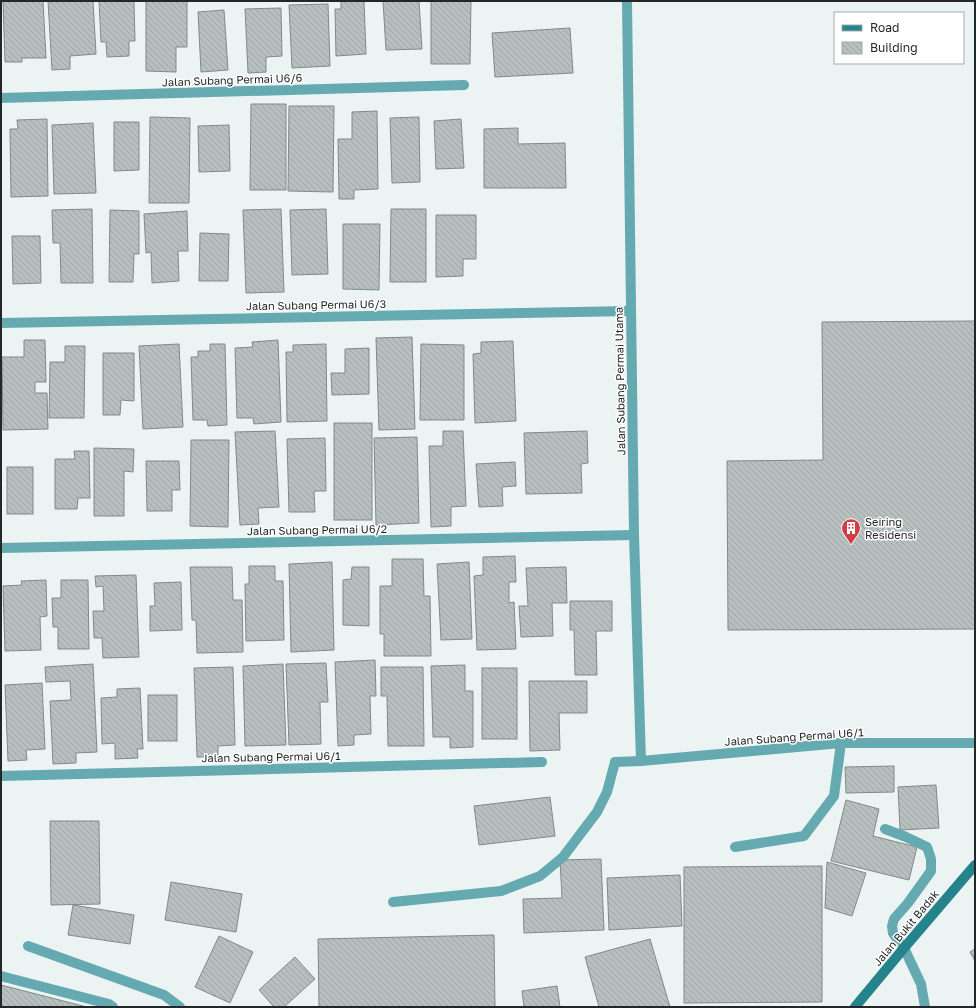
<svg xmlns="http://www.w3.org/2000/svg" width="976" height="1008" font-family="'Golos Text',sans-serif">
  <style>
    .building { fill: url(#building-back-hatch); stroke: #828989 }
    .lines { fill: none; stroke-linecap: round; stroke-linejoin: round }
    .lane { stroke: #65aab1; stroke-width: 10 }
    .street { stroke: #65aab1; stroke-width: 10 }
    .secondary { stroke: #24838b; stroke-width: 10 }
    .labels { text-anchor: middle; stroke-width: 3; stroke-linejoin: round; paint-order: stroke }
    .street-label { font-size: 11px; fill: #242727; stroke: #fff }
    .poi-label { font-size: 11px; fill: #242727; stroke: #fff; text-anchor: start }
  </style>
  <defs>
    <pattern id="building-back-hatch" width="6" height="6" patternUnits="userSpaceOnUse"><rect width="6" height="6" fill="#b7bfbf"/><path d="M-1 5l2 2M0 0l6 6M5-1l2 2" fill="none" stroke="#9da4a4"/></pattern>
  </defs>
  <rect width="100%" height="100%" fill="#ebf3f3"/>
  <g class="building">
    <path d="M3 1H43L46 58H22V62H5Z"/>
    <path d="M48 1H93L96 54 70 56V69L52 70Z"/>
    <path d="M99 1H134L135 41H129V56L107 57 106 42H101Z"/>
    <path d="M146 1H187V47H176V72L146 71Z"/>
    <path d="M341 1H364L366 54 336 56 335 9H341Z"/>
    <path d="M383 1H419L422 49 386 50Z"/>
    <path d="M431 1H471L470 64H431Z"/>
    <path d="M328 4 330 66 292 68 289 5Z"/>
    <path d="M281 8 282 56 266 57V72L248 73 245 9Z"/>
    <path d="M224 10 228 70 201 72 198 12Z"/>
    <path d="M570 28 573 73 495 77 492 33Z"/>
    <path d="M251 104H286V190H250Z"/>
    <path d="M289 106H334L333 192 288 191Z"/>
    <path d="M377 111 378 189 354 190V199H339L338 139H352V112Z"/>
    <path d="M150 117 190 118 189 203H149Z"/>
    <path d="M419 117 420 182 392 183 390 118Z"/>
    <path d="M47 119 48 196 11 197 10 129H18L17 120Z"/>
    <path d="M461 119 464 168 436 169 434 121Z"/>
    <path d="M114 122H139V170L114 171Z"/>
    <path d="M93 123 96 193 54 194 52 125Z"/>
    <path d="M229 125 230 171 199 172 198 126Z"/>
    <path d="M518 128V144L565 143 566 188H484V129Z"/>
    <path d="M92 209 93 283H61L60 243H53L52 210Z"/>
    <path d="M281 209 284 292 246 293 243 210Z"/>
    <path d="M326 209 328 274 292 275 290 210Z"/>
    <path d="M391 209H426V282H390Z"/>
    <path d="M110 210 139 211V254H134L133 282H109Z"/>
    <path d="M187 211 188 251H178L179 281 152 283 151 252 146 253 144 214Z"/>
    <path d="M436 215H476V259H463V276L436 277Z"/>
    <path d="M343 224H380L379 290 343 289Z"/>
    <path d="M200 233 229 234 228 281H199Z"/>
    <path d="M12 236H40L41 283 13 284Z"/>
    <path d="M975 321V629L728 630 727 461 823 460 822 322Z"/>
    <path d="M412 337 415 429 379 430 376 338Z"/>
    <path d="M24 340H45L46 382H35V393H47L48 429 3 430 2 357H24Z"/>
    <path d="M278 340 281 422 254 424 253 418H237L235 348 253 347 252 342Z"/>
    <path d="M513 341 516 421 475 423 473 354 481 353V342Z"/>
    <path d="M179 344 183 427 143 429 139 346Z"/>
    <path d="M210 344H225L227 425 208 426 207 420H193L191 357H198V351H210Z"/>
    <path d="M326 344 327 421 287 422 286 352H293V345Z"/>
    <path d="M421 344 464 345V420H420Z"/>
    <path d="M65 346H85L84 418H49L50 362H65Z"/>
    <path d="M369 348V394L332 395 331 373H345V349Z"/>
    <path d="M103 353H134V401L121 400 120 415H103Z"/>
    <rect x="334" y="423" width="38" height="97"/>
    <path d="M275 431 279 507 258 508 259 524 240 525 235 432Z"/>
    <path d="M443 431H463L466 506 451 507V526L431 527 429 446H443Z"/>
    <path d="M587 431 588 463 581 464 582 493 526 494 524 433Z"/>
    <path d="M417 437 419 523 376 525 374 438Z"/>
    <path d="M325 438 326 491H314L315 512H289L287 439Z"/>
    <path d="M191 440H229L228 527 190 526Z"/>
    <path d="M94 448 134 449 133 472 124 471V516H94Z"/>
    <path d="M74 451H89L90 498H78L77 509H55V459H75Z"/>
    <path d="M146 461H179L180 490H172V511H147Z"/>
    <path d="M515 462 516 486 502 487 503 506 479 507 476 464Z"/>
    <rect x="7" y="467" width="26" height="47"/>
    <path d="M515 556 516 582H509V603L514 602 516 649 477 650 474 576 483 575V557Z"/>
    <path d="M392 559H423L424 596H430L431 656H384V634H380V586H392Z"/>
    <path d="M332 562 334 650 291 652 289 564Z"/>
    <path d="M469 562 472 639 441 640 437 564Z"/>
    <path d="M249 566H275V581H283L284 640 246 641 245 584H249Z"/>
    <path d="M190 567H232L233 600H242L243 652 197 653 196 620H192Z"/>
    <path d="M352 567H369V626L343 625V580L351 579Z"/>
    <path d="M566 567 567 603H552L553 636 521 637 519 606H528L526 568Z"/>
    <path d="M136 575 139 657 103 658 102 638H94L93 611H104L103 586 96 587 95 576Z"/>
    <path d="M46 580 47 616 40 617 41 650 5 651 3 586 22 585 21 581Z"/>
    <path d="M61 580H88L89 649H58V627H53L52 598H61Z"/>
    <path d="M181 582 182 630 150 631V606H155L154 583Z"/>
    <path d="M570 601H612V631H596L597 675H575L574 630H570Z"/>
    <path d="M375 660 376 696H370L371 734 354 735V745L338 746 335 662Z"/>
    <path d="M326 663 328 702H320L321 744 289 745 286 664Z"/>
    <path d="M93 664 97 752 76 753V763L53 764 50 701 71 700 70 681 46 682 45 667Z"/>
    <path d="M283 664 286 745 245 746 243 666Z"/>
    <path d="M465 665V691H473V747L450 748V737H433L431 666Z"/>
    <path d="M233 667 235 745 218 746V757H197L194 668Z"/>
    <path d="M381 667H423L424 746H388L387 696H381Z"/>
    <rect x="482" y="668" width="35" height="71"/>
    <path d="M529 681H587V713H559L560 750 530 751Z"/>
    <path d="M42 683 45 749 26 750 27 760 8 761 5 685Z"/>
    <path d="M140 688 143 749H137L138 758 115 759V743L102 744 101 698 117 697V689Z"/>
    <rect x="148" y="695" width="29" height="46"/>
    <path d="M894 766V792L846 793 845 767Z"/>
    <path d="M936 785 939 828 900 830 898 787Z"/>
    <path d="M550 797 555 836 479 845 474 806Z"/>
    <path d="M846 800 879 809 873 836 917 847 909 880 831 861Z"/>
    <path d="M50 821H99L100 904 51 905Z"/>
    <path d="M601 859 604 930 524 933 523 899 562 898 560 860Z"/>
    <path d="M827 862 866 873 852 916 825 908Z"/>
    <path d="M822 866V1002L684 1003V867Z"/>
    <path d="M680 875 682 926 609 930 607 878Z"/>
    <path d="M171 882 242 894 236 932 165 920Z"/>
    <path d="M73 905 134 915 130 944 68 935Z"/>
    <path d="M494 935 495 1007H319L318 939Z"/>
    <path d="M219 936 253 952 230 1003 195 987Z"/>
    <path d="M650 939 670 1007H599L585 957Z"/>
    <path d="M975 949V961L970 952Z"/>
    <path d="M295 957 315 979 284 1007H274L259 990Z"/>
    <path d="M1 985 87 1007H1Z"/>
    <path d="M557 986 560 1007H524L522 991Z"/>
  </g>
  <g class="lines">
    <g class="lane">
      <path d="M885 829 906 837 927 847 931 859V871L908 903 894 919 892 926 893 933 904 948 921 984 925 1007"/>
      <path d="M735 847 804 836 834 796 841 743"/>
      <path d="M393 902 501 891 540 876 563 857 597 812 607 792 615 762"/>
      <path d="M28 946 164 995 180 1007"/>
      <path d="M1 976 109 1004 113 1007"/>
    </g>
    <g class="street">
      <path d="M627 1 634 535 641 761"/>
      <path d="M1 98 464 85"/>
      <path d="M1 323 631 311"/>
      <path d="M1 548 634 535"/>
      <path d="M615 762 641 761 841 743H975"/>
      <path d="M1 776 542 762"/>
    </g>
    <path class="secondary" d="M855 1007 904 948 975 865"/>
  </g>
  <defs>
    <symbol id="building-pin" viewBox="-11 -11 22 30"><path d="M0 17L-7.5 6A9.5 9.5 0 1 1 7.5 6Z" fill="#ce3e43" stroke="#fff"/><path d="M-4-6H4V6H1V3H-1V6H-4ZM-2.5-4.3h1.7v1.8h-1.7ZM.8-4.3h1.7v1.8H.8ZM-2.5-1h1.7V.8h-1.7ZM.8-1h1.7V.8H.8Z" fill="#fff"/></symbol>
  </defs>
  <g fill-rule="evenodd">
    <use href="#building-pin" x="840" y="517" width="22" height="30"/>
  </g>
  <g class="labels">
    <g class="street-label">
      <text transform="translate(232 80) rotate(-2)" y="4">Jalan Subang Permai U6/6</text>
      <text transform="translate(316 305) rotate(-1)" y="4">Jalan Subang Permai U6/3</text>
      <text transform="translate(620 381) rotate(-91)" y="4">Jalan Subang Permai Utama</text>
      <text transform="translate(317 530) rotate(-1)" y="4">Jalan Subang Permai U6/2</text>
      <text transform="translate(794 737) rotate(-4)" y="4">Jalan Subang Permai U6/1</text>
      <text transform="translate(271 757) rotate(-1)" y="4">Jalan Subang Permai U6/1</text>
      <text transform="translate(906 928) rotate(-50)" y="4">Jalan Bukit Badak</text>
    </g>
    <g class="poi-label">
      <text x="865" y="526">Seiring<tspan x="865" dy="13">Residensi</tspan></text>
    </g>
  </g>
  <rect width="976" height="1008" fill="none" stroke="#242727" stroke-width="4"/>
  <rect x="834" y="12" width="130" height="52" fill="#ffffff" stroke="#a7a9a9"/>
  <rect x="842" y="25" width="20" height="6" fill="#24838b" stroke="#a7a9a9"/>
  <text x="870" y="32" font-size="12" fill="#242727">Road</text>
  <rect x="842" y="42" width="20" height="12" fill="url(#building-back-hatch)" stroke="#a7a9a9"/>
  <text x="870" y="52" font-size="12" fill="#242727">Building</text>
</svg>
